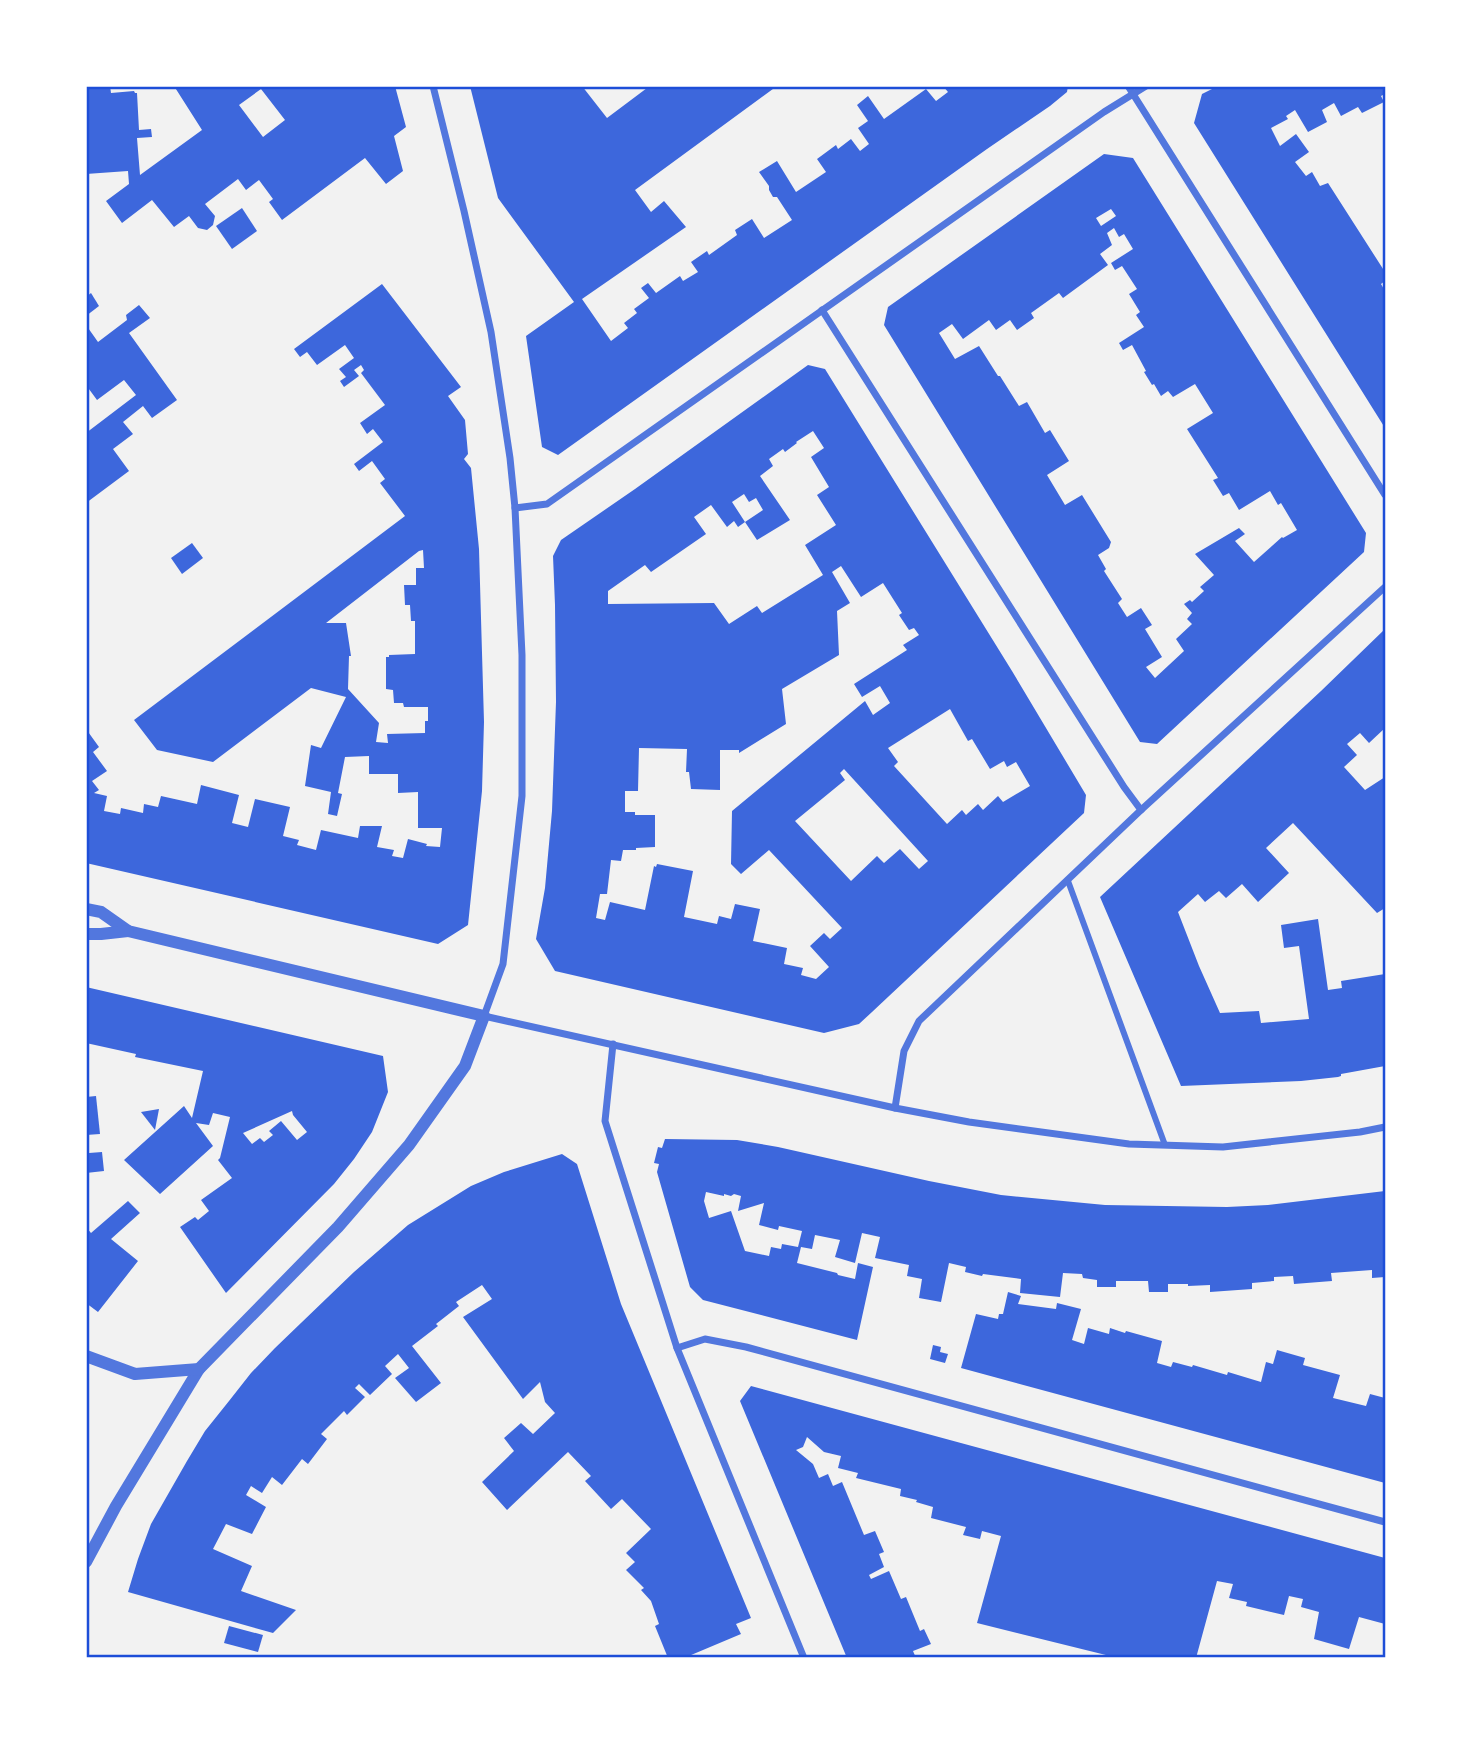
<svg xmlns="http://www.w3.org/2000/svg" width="1471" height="1744" viewBox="0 0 1471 1744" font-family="Merriweather,serif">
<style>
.building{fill:#3d67dc;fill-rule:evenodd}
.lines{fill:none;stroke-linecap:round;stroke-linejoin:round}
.pedestrian{stroke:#5277de;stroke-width:6}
.minor{stroke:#5277de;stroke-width:7}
.tertiary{stroke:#5277de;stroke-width:12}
.neatline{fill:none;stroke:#1d4ed8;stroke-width:2.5}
</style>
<rect width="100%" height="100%" fill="#f2f2f2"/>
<g class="building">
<path d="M86,86H110L111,93L134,91L135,93H137L139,130L151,129L152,137L137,138L140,175L202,130L174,86H395L406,127L394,136L403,171L386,184L365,158L282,220L269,202L273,199L259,180L246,190L238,179L205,204L215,216L213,225L207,230L198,228L189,216L174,227L152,200L122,223L106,201L129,184L128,171L86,174ZM261,89L285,120L263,137L239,105Z"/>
<polygon points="470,86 582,86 607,118 647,88 645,86 777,86 635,190 651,212 664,201 686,227 582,299 611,341 628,328 624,323 637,313 634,309 649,298 641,288 648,283 656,293 680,276 683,281 698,272 691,262 707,251 709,255 737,235 735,230 752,219 764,238 792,220 777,197 773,197 769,190 769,186 759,172 777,161 796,192 826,172 817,159 836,145 838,149 851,139 860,151 869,144 858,128 868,121 857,105 868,96 884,119 926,89 936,101 948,92 943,86 1068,86 1067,92 1050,106 987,149 558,455 542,447 526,336 574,302 498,198"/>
<polygon points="1218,86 1384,86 1385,88 1385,94 1381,96 1384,102 1362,113 1358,107 1341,116 1334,103 1322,110 1327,122 1308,132 1295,110 1286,116 1288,119 1271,128 1280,146 1296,134 1309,152 1295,162 1306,176 1312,172 1320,186 1328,183 1385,272 1385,281 1381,284 1385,291 1385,302 1383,304 1385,307 1385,322 1383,323 1385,327 1385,428 1194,123 1202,94"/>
<path d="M1104,154L1133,158L1366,533L1364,552L1157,744L1140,742L884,325L888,307ZM1111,209L1116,216L1101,226L1096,218ZM1114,228L1119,237L1124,234L1133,249L1111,263L1115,270L1122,266L1137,289L1129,294L1140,312L1136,315L1144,327L1119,343L1123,350L1132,345L1146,371L1144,372L1152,385L1154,384L1161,396L1168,391L1173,397L1195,384L1213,413L1187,429L1218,478L1213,480L1223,496L1229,493L1239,510L1270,491L1278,505L1281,503L1297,530L1283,538L1282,537L1254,562L1235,541L1245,534L1239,528L1195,554L1214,575L1200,587L1204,591L1192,602L1190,600L1184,604L1192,613L1187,619L1192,624L1176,639L1184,651L1155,678L1146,667L1162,657L1145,629L1152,625L1141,608L1127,617L1118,603L1122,599L1104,571L1106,569L1098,555L1109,548L1111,542L1082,495L1065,505L1047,475L1069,461L1050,430L1045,433L1027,402L1019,406L1000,376H998L979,346L955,359L939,333L952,324L963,339L989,320L996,330L1010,320L1017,330L1034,318L1031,313L1059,293L1063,298L1108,265L1100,254L1112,245L1107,233Z"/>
<polygon points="242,208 257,231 232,249 216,226"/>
<path d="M382,284L461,387L448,396L465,420L468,454L464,459L471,468L479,549L484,722L482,791L468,925L438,944L86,863V729L99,747L93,752L107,771L92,781L99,790L94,793L107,796L104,811L120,814L121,808L143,813L144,804L158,807L161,796L197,804L201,785L239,795L232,823L248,827L255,799L290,807L283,836L299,840L297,845L316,850L321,830L358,838L360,826H382L377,847L394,850L392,856L403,858L408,839L427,844L426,846L440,847L442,828H418V792L398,793V774H369V756L345,757L338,793L342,794L337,816L328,814L331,792L305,786L311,745L321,748L346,697L311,688L213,762L157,750L134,720L405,516L380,483L385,479L372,461L359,471L354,464L383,442L373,429L367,434L360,423L385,405L361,373L364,370L361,365L354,370L359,376L344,387L340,381L346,377L339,369L354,358L345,345L317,365L307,352L300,357L294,349ZM423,550L424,568H416V585H404L405,605H410L411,621H415V654L389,655V657H386V689L393,690L394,703H403L404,707H428V721H425V733L387,734L388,743L376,742L379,723L348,689L349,656H351L346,623H326L419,551Z"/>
<polygon points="91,293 99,306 86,316 86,297"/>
<polygon points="139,305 150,318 129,333 177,400 152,418 143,406 123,422 133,434 113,449 129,471 86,503 86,433 136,395 124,380 97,400 86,385 86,325 98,342 127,320 126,315"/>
<path d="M808,365L825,369L1012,671L1086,795L1084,813L872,1012L859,1024L824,1033L555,971L536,939L545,888L552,811L556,702L555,605L553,556L561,540L635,489ZM813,431L824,448L811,457L829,487L817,495L836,525L805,545L823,575L762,613L757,606L729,624L714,603L608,604V591L645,565L651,572L706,534L694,517L711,505L727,527L734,521L738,527L745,522L732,502L744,494L749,502L756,498L763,510L745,522L757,540L790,520L760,476L773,466L769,459L783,449L785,452L797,443L796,442ZM841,566L861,597L883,583L902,613L899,615L909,630L914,628L919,635L903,645L907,650L854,684L862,697L880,686L890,703L873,715L865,701L732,811L731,864L741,874L769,850L842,928L830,939L824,933L810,946L829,967L816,979L801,975L803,968L784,964L787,948L753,941L760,909L735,904L731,919L719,916L717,924L684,917L693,871L657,864L656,867L654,866L645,910L610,902L605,920L596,918L600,894H607L611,860L621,861L623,850H636V848L655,847V815H635V812H625V791H638L639,748L687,749L686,772H689L691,789L720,790V750H739V753L786,724L782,689L839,655L837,611L850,603L832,572ZM950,709L968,741L972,739L990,769L1004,761L1007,767L1016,762L1030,786L1003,802L998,796L983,810L978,804L966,815L962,810L947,824L894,766L898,762L888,748ZM844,769L928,861L919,869L900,849L884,863L877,856L851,881L795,821L845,780L840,773Z"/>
<polygon points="192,543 203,558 182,574 171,558"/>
<polygon points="1385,629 1385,728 1369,743 1360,733 1347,744 1357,755 1344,767 1365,790 1385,777 1385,908 1377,913 1293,823 1266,848 1289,873 1258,902 1242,884 1226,898 1219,891 1205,902 1198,894 1178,912 1199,966 1220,1013 1259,1011 1261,1023 1309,1019 1299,946 1284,948 1281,925 1318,919 1328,990 1342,988 1341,981 1385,974 1385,1066 1341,1074 1341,1076 1338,1077 1301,1081 1181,1086 1100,897 1321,691"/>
<path d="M86,987L383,1056L388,1092L372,1132L354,1159L334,1184L226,1293L180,1227L195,1217L198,1220L209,1211L201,1200L232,1178L218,1160L220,1158L230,1117L213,1113L209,1125L196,1123L213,1146L160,1194L124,1160L184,1106L192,1118L203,1071L135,1057L136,1054L86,1043ZM292,1111L293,1115L307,1132L297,1140L281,1121L269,1131L273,1135L264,1142L260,1138L252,1144L243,1133Z"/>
<polygon points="96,1096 100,1134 86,1135 86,1097"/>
<polygon points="159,1109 155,1130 141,1112"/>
<path d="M665,1139L737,1140L778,1147L929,1181L1001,1195L1105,1205L1227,1207L1268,1205L1385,1191V1277L1372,1278V1270L1331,1273L1332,1281L1294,1284L1293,1276L1274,1277V1281L1252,1283V1289L1210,1292V1285L1188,1286V1284H1168V1292H1149L1148,1281H1116V1287H1097V1280L1083,1278L1082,1274L1063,1273L1060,1297L1020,1293L1021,1279L983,1274L982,1276L965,1272L966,1267L949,1263L941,1302L919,1298L922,1279L907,1276L909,1265L875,1258L880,1237L862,1233L855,1263L835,1257L840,1240L815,1235L812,1249L801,1247L797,1263L837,1273L838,1275L855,1279L858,1263L873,1267L857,1340L703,1300L690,1287L657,1172L659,1164L654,1163L658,1147L662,1148ZM706,1192L724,1196V1194L731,1196L734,1194L741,1196L738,1211L764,1203L759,1225L778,1230L779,1226L802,1231L798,1247L782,1244L781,1249L771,1247L769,1256L745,1251L731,1211L709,1218L704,1201Z"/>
<polygon points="86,1142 88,1142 89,1153 102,1152 104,1171 86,1173"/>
<polygon points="562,1154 577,1164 621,1304 751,1618 736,1624 741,1634 684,1658 668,1658 655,1626 659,1624 651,1601 641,1590 644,1588 626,1570 635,1562 626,1553 651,1529 622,1499 611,1509 585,1481 591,1476 568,1452 507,1510 482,1482 514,1451 504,1438 521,1423 533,1434 555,1413 545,1402 540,1382 523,1399 463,1317 492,1299 482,1285 456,1302 459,1306 436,1324 438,1326 412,1346 441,1383 416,1402 395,1378 409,1368 398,1354 385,1366 392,1374 370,1395 359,1384 355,1388 365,1397 347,1415 344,1411 321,1434 327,1439 308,1464 302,1459 282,1485 272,1477 262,1493 251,1486 246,1495 266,1507 252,1534 226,1524 213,1549 252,1566 241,1591 296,1610 273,1633 128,1592 138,1559 151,1524 187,1461 205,1431 229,1401 251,1373 275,1348 354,1272 408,1225 471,1186 504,1172"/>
<polygon points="128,1201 140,1213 111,1239 138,1261 98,1312 86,1303 86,1227 91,1233"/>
<polygon points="1008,1292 1021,1296 1018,1304 1056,1309 1057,1303 1081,1309 1072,1340 1084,1344 1088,1328 1109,1334 1110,1328 1125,1333 1126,1331 1162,1341 1157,1363 1171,1367 1173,1362 1192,1367 1193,1365 1227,1375 1228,1372 1261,1382 1266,1362 1273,1364 1277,1350 1305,1358 1303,1365 1340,1375 1333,1398 1366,1406 1370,1394 1385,1398 1385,1483 961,1368 976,1314 998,1319 999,1314 1003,1314"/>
<polygon points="933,1345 941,1347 940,1352 948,1354 945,1363 930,1359"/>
<polygon points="751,1386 1385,1558 1385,1624 1359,1617 1349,1649 1314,1639 1319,1612 1301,1607 1303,1599 1289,1596 1284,1615 1246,1606 1247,1602 1229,1598 1233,1584 1217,1581 1196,1658 1118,1658 977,1623 1001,1536 982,1531 980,1539 963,1535 966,1527 931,1518 933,1507 916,1502 917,1500 900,1496 901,1489 856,1478 858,1473 838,1468 841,1456 824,1452 807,1437 803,1447 796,1450 813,1464 819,1478 828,1474 833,1486 842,1482 864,1535 875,1531 884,1552 879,1554 884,1567 869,1575 871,1579 889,1571 901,1599 906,1597 920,1631 924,1629 931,1644 913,1651 916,1658 847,1658 740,1401"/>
<polygon points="229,1626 263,1635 258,1652 224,1643"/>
</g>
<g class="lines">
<polyline class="pedestrian" points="1068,881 1165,1145"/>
<g class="minor">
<polyline points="433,86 464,211 491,332 510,458 515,508 522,655 522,796 503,964 484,1016 895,1108 969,1122 1129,1144 1223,1147 1360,1132 1385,1127"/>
<polyline points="1128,86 1385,495"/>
<polyline points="822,310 1124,787 1141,810"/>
<polyline points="515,508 547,504 1104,112 1146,86"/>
<polyline points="613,1044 605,1121 677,1348 804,1658"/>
<polyline points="895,1108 904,1051 919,1021 1141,810 1385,587"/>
<polyline points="677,1348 705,1339 746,1347 1385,1522"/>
</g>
<g class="tertiary">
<polyline points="86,909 101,912 128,931 484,1016 465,1066 409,1145 338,1227 199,1369 116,1506 86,1562"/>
<polyline points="86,934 101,934 128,931"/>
<polyline points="86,1356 135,1374 199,1369"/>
</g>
</g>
<rect width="1471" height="1744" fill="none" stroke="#ffffff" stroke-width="175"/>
<rect x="88" y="88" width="1296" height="1568" class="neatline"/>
</svg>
